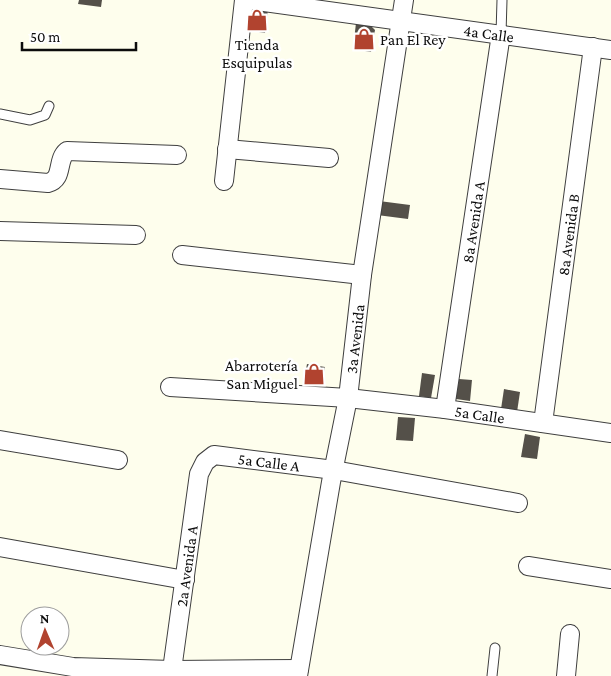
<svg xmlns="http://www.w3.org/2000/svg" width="611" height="676" viewBox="0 0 611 676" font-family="'Crimson Pro',serif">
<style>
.building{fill:#545049}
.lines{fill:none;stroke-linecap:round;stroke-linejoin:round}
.service-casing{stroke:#3f3f3f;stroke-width:11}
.minor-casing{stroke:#3f3f3f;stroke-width:20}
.service{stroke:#fff;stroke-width:9}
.minor{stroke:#fff;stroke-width:18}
.labels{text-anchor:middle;stroke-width:5;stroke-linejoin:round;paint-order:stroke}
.street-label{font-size:16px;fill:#0c0c0c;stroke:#fff}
.poi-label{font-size:16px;fill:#0c0c0c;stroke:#fff;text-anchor:start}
</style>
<rect width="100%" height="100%" fill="#fefeed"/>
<g class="building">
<polygon points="79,0 102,0 101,7 78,4"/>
<polygon points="249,6 268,9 265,33 245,30"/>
<polygon points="356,23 370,25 375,30 371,52 353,49"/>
<polygon points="379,201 410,205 408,219 377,215"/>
<polygon points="307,364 325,367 322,383 304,380"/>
<polygon points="422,373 435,375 431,398 419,396"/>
<polygon points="459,379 472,380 470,401 456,399"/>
<polygon points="504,389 520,392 517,412 501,409"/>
<polygon points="398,417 415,418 413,441 396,440"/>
<polygon points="525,434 540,437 537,459 521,457"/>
</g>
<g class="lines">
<g class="service-casing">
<g id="service">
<polyline points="501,34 502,0"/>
<polyline points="0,114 30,120 45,115 49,106"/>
<polyline points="492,676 495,648"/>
</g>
</g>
<g class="minor-casing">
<g id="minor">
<path id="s1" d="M249,0L611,50"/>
<polyline points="227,149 329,158"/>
<path d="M0,179L48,183C64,179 56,160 67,151L177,155"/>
<polyline points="224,181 244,0"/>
<polyline points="0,231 136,235"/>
<polyline points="182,255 362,275"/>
<path id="s2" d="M170,387L348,398L445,409L611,433"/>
<path id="s3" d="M445,409L501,34"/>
<path id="s4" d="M543,423L593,47"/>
<polyline points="0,440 118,460"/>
<polyline points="0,547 185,580"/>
<polyline points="528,566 611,579"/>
<polyline points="0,655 73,667 172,670 299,669"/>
<path id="s5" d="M172,670L199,474L205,462L214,455L334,470L518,503"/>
<path id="s6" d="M298,676L331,482L348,398L362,275L404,0"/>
<polyline points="566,676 570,634"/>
</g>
</g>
<use href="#service" class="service"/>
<use href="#minor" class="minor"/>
</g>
<defs>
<g id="shop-bare" transform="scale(1.725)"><path d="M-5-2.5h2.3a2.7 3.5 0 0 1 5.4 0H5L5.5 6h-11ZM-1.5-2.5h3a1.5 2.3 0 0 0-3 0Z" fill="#b1432f" stroke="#fff" stroke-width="2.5" paint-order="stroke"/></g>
</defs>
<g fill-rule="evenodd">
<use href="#shop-bare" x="257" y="20"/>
<use href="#shop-bare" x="364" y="39"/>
<use href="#shop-bare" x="314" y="374"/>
</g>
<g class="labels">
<g class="street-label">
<text dy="6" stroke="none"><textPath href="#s1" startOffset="242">4a Calle</textPath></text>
<text dy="6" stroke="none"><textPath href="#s3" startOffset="189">8a Avenida A</textPath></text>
<text dy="6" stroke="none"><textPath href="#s4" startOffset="190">8a Avenida B</textPath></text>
<text dy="6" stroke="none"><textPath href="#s6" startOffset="342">3a Avenida</textPath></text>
<text dy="6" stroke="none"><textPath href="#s2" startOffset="311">5a Calle</textPath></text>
<text dy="6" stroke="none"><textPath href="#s5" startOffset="278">5a Calle A</textPath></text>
<text dy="6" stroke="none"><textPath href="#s5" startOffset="105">2a Avenida A</textPath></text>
</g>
<g class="poi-label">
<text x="380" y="45">Pan El Rey</text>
<text x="257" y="50" text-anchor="middle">Tienda<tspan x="257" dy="18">Esquipulas</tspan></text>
<text x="298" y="371" text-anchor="end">Abarrotería<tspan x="298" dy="18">San Miguel</tspan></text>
</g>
</g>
<g transform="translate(45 631) rotate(358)"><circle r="24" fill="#ffffff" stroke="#9e9e9e"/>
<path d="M0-4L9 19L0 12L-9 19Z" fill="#b1432f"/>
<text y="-8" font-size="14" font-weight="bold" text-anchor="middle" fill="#0c0c0c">N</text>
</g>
<path d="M22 42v8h114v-8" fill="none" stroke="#0c0c0c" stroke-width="2.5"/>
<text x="30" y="42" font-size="15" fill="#0c0c0c" stroke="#ffffff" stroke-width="4" paint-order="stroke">50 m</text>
</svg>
